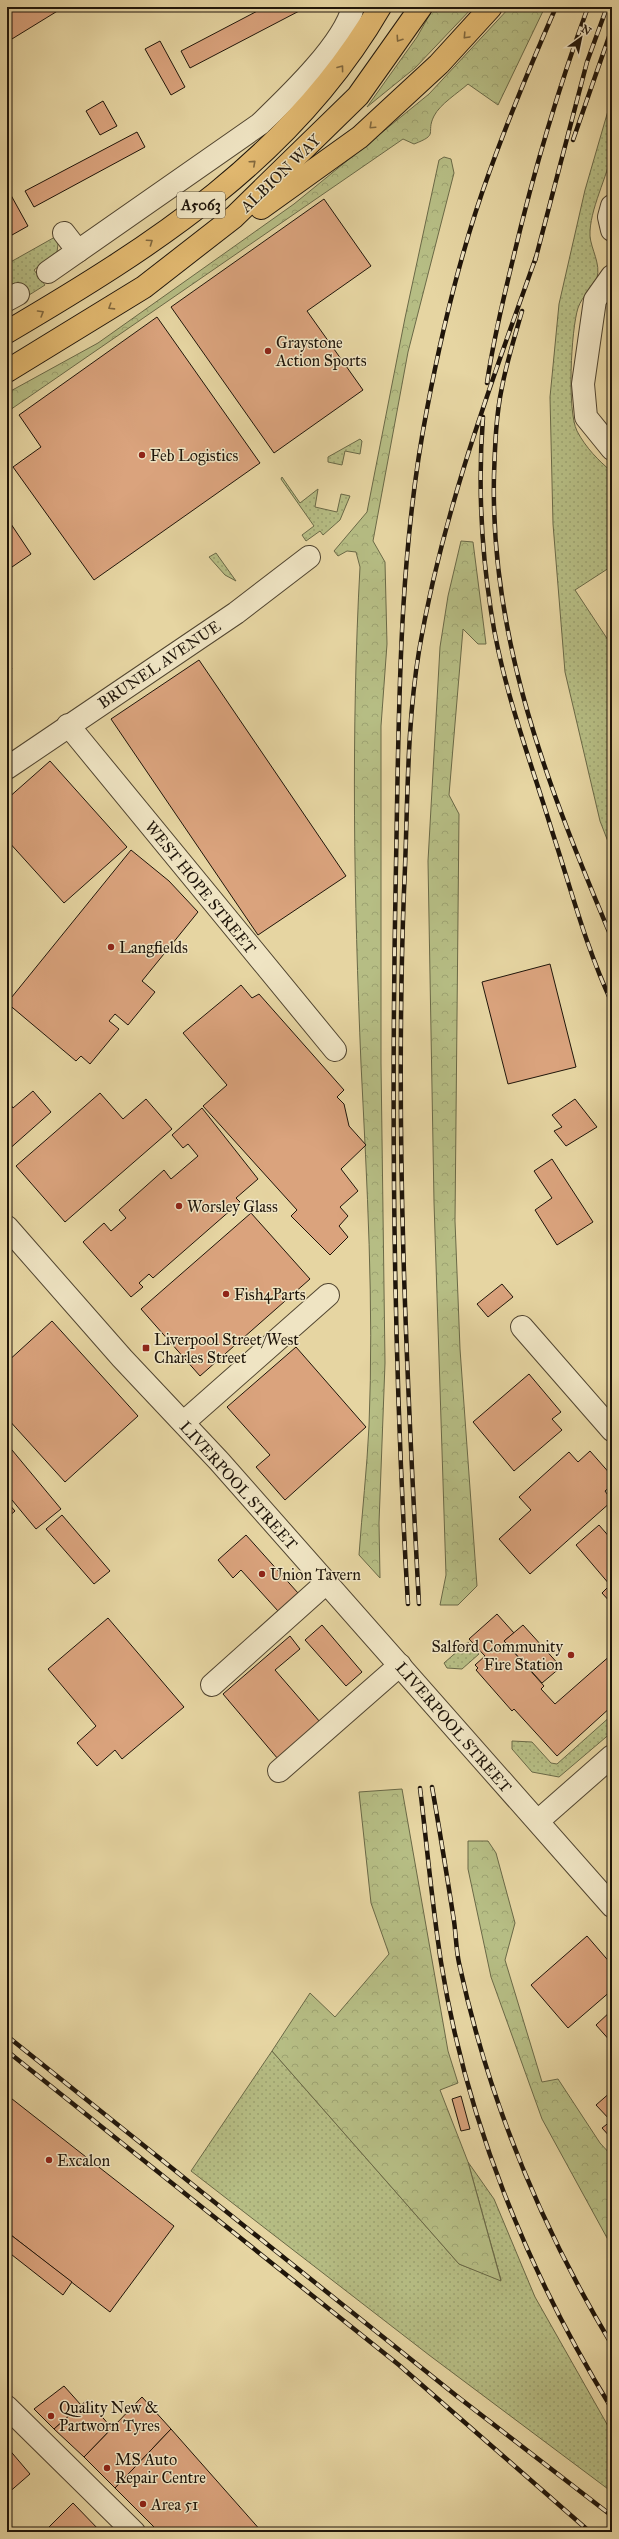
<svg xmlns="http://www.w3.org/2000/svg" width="619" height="2539" viewBox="0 0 619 2539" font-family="'IM FELL Great Primer',serif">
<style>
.grass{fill:url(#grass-dots);stroke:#6a6947}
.forest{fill:url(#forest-crowns);stroke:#6a6947}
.building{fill:#daa37d;stroke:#1f150a}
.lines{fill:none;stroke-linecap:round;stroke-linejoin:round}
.minor-casing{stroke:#514530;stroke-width:24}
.highway-casing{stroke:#1f150a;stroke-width:24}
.minor{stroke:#efe4c3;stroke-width:22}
.highway{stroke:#e3ba71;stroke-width:22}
.rail-casing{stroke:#1f150a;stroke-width:4.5}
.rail{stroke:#efe4c3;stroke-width:3;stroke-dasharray:9;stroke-linecap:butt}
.oneway{stroke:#81683e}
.poi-dot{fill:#8f2418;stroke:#efe4c3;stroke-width:1.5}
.labels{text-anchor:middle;stroke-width:3;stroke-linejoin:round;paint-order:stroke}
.shield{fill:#efe4c3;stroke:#5d5342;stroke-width:1}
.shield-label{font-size:15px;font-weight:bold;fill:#1f150a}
.street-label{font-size:16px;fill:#1f150a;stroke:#efe4c3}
.poi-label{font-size:16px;fill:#1f150a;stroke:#efe4c3;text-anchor:start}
</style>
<defs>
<pattern id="grass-dots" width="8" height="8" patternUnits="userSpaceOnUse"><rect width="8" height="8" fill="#b6bd84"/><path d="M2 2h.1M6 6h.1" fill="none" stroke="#9ca271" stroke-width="1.8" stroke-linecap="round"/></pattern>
<pattern id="forest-crowns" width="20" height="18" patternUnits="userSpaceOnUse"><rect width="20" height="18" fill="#b6bd84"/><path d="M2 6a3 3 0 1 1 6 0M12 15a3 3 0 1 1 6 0" fill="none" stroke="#9ca271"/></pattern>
</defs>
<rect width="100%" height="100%" fill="#e6d5a2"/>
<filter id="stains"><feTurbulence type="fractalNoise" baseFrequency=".005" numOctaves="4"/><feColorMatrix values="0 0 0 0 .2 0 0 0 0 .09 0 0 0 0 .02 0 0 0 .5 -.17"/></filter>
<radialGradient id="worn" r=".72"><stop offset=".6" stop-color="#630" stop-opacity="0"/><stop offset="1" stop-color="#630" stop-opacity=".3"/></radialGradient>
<g class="grass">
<path d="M612,97C612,114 615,134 612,151C608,176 589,210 590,236C591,249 601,264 597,278C594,286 582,296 578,308C571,330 567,411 577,431C586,448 598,460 612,472V566L575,590L612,646V852L600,821L565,672L553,524L550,397L559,304L585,190Z"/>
<polygon points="55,237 58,244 57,252 34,270 45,285 26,297 15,283 7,288 7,264"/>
<polygon points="360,439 362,441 360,454 345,451 342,465 328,462 328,457"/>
<polygon points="282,477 300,503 318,489 315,507 337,512 341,494 350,496 340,520 323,535 320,531 306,541 302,535 314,526 281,479"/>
<polygon points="216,553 236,581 225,575 209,557"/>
<polygon points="468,1642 479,1654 462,1669 447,1668 444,1663"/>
<polygon points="612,1715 612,1732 559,1777 532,1772 512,1749 512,1741 532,1742 551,1763 557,1764"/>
<polygon points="272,2051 459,2264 501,2280 468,2162 494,2199 535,2297 612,2433 612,2492 429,2355 191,2171"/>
</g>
<g class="forest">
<polygon points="434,7 473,7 415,68 367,107 417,37"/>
<path d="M510,7H545L498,105L468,84C458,93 440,104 434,116C425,134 440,134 414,144L403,139L7,412V393L98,343L294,204L429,94Z"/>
<path d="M444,157L451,159L454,173L408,352L373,541L385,562L387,644L381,726V1063L385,1363L379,1523L380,1578L359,1555C362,1512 367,1469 369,1426C374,1305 367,1184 361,1064C354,898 351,732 360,567L356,552L347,551L338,556L334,551L367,512L405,318L439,160Z"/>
<polygon points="461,541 473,542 486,644 478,644 463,629 449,795 459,814 455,1221 460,1349 477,1586 458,1605 440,1605 446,1575 434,1202 428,861 440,647 448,596"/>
<polygon points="402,1789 448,2051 458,2083 440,2090 468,2162 501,2281 459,2264 272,2051 310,1993 335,2017 389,1954 371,1903 359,1792"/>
<polygon points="468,1841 488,1841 496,1853 515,1923 505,1960 542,2082 558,2079 600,2143 612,2156 612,2247 542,2119 491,1977 468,1869"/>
</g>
<g class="building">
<polygon points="7,7 64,7 7,42"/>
<polygon points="265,7 301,7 303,9 190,68 181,51"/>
<polygon points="160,41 185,87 171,95 145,49"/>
<polygon points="103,101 117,126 100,135 86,111"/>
<polygon points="137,132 145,147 34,207 25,191"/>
<polygon points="7,188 28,226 12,235 7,226"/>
<polygon points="324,199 371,266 307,311 363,390 274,453 171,307"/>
<polygon points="157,317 260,463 94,580 13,467 41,447 19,415"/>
<polygon points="7,518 31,554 12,567 7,558"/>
<polygon points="199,660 346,876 258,935 111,719"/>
<polygon points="7,662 12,669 7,672"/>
<polygon points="50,761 127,847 64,903 7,840 7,799"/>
<polygon points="131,850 169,881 198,912 142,981 155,992 128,1025 115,1014 109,1021 119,1029 90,1064 81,1056 76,1061 7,1003"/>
<polygon points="550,964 576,1067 508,1084 482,982"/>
<polygon points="241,985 252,998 259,994 344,1090 337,1097 344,1104 349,1126 366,1145 341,1169 358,1191 340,1207 348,1216 339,1226 348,1237 330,1255 291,1216 297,1210 203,1106 227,1085 183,1033"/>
<polygon points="33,1091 51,1112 7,1151 7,1109 11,1105 13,1108"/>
<polygon points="100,1093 123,1119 146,1099 172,1129 65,1222 16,1166"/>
<polygon points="575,1099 597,1127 566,1146 554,1131 562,1127 552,1115"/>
<polygon points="202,1108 258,1179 236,1198 240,1202 153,1278 149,1274 139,1283 143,1287 131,1297 83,1242 104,1223 111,1231 126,1218 119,1210 164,1170 171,1179 198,1156 188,1144 183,1148 172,1135"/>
<polygon points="552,1159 593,1222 557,1245 535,1210 552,1198 534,1171"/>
<polygon points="251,1213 310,1279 200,1376 141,1309"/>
<polygon points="502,1284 513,1297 488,1317 477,1304"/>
<polygon points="52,1321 138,1416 65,1482 7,1418 7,1362"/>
<polygon points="296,1347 366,1427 285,1500 256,1467 270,1455 227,1407"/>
<polygon points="529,1374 561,1412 552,1419 562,1430 514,1471 473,1422"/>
<polygon points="7,1444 61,1509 36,1529 7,1494"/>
<polygon points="590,1451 612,1476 612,1485 605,1491 612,1501 530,1574 499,1539 531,1510 519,1497 569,1452 578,1462"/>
<polygon points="7,1502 15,1511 7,1518"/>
<polygon points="62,1515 110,1571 94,1584 46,1529"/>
<polygon points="599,1525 612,1540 612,1604 602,1593 610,1585 576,1545"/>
<polygon points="246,1535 298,1593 278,1611 241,1570 233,1578 218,1560"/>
<polygon points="497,1614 514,1633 504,1641 544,1686 541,1689 555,1704 612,1654 612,1706 557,1756 514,1709 512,1711 476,1670 478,1668 475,1665 485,1656 469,1639"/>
<polygon points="108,1618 184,1707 122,1759 115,1750 97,1766 77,1743 96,1726 48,1669"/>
<polygon points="322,1625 362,1672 346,1686 305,1640"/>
<polygon points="523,1625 561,1667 542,1683 504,1641"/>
<polygon points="290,1636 300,1649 275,1670 320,1722 278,1759 223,1694"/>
<polygon points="587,1936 612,1965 612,1990 568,2028 531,1985"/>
<polygon points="612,2010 612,2043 596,2025"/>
<polygon points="612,2091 612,2139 602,2128 611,2121 596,2105"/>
<polygon points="7,2095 174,2226 110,2312 7,2232"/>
<polygon points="461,2096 470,2129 461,2131 452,2099"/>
<polygon points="7,2232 72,2282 63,2295 7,2251"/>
<polygon points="64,2386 81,2405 54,2429 34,2409"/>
<polygon points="142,2397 171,2429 115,2488 84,2457"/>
<polygon points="87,2400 112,2428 84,2457 54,2429"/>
<polygon points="171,2429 262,2532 159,2532 115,2488"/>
<polygon points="7,2447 30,2474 7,2494"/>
<polygon points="73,2503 101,2532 44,2532"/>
</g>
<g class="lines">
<g class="minor-casing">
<g id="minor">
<polyline points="612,206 609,217 612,230"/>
<polyline points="64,233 78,251"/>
<path d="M48,272L260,124C288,97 344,44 353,7"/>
<polyline points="612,276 595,300 583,384 586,417 612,449"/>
<polyline points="7,300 18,294"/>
<polyline points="68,725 335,1050"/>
<polyline points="7,768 236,613 309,557"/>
<polyline points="7,1227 122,1358 219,1461 612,1906"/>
<polyline points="522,1327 612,1430"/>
<polyline points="184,1422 328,1295"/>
<polyline points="212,1685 326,1583"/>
<polyline points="279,1771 400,1665"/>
<polyline points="538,1821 612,1756"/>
<polyline points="7,2407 134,2532"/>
</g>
</g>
<g class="highway-casing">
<g id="highway">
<polyline points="261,208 360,137 439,64 491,7"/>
<path d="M7,332C153,246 293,157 380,7"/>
<polyline points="7,371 144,287 234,217 358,96 421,7"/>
</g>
</g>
<use href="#minor" class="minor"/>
<use href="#highway" class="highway"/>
<g class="rail-casing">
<g id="rail">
<polyline points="573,140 612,28"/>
<polyline points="535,261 587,62 607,7"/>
<path d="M522,311C515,336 507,361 502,387C496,415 495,446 494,475C490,641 549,789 612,939"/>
<path d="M487,383C493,341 503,300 513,259C533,174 558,89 588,7"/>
<path d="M483,417C478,482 481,547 491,611C502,686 530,759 552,831C571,889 586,948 612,1003"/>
<path d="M408,1604C393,1358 391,1111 396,864C399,713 398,558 427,409C442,330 461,250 489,173C509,117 532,62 556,7"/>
<path d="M419,1604C406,1367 395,1128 404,891C408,811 406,730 419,651C442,515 490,386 536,257"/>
<path d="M432,1787C440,1832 447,1876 454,1921C456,1935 456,1949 459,1963C488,2098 541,2227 612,2345"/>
<path d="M420,1788C427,1846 432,1904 441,1962C466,2120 528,2273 612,2409"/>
<polyline points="7,2036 458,2397 612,2516"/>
<polyline points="7,2051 399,2365 590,2532"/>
</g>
</g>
<use href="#rail" class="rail"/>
</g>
<defs><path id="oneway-chevron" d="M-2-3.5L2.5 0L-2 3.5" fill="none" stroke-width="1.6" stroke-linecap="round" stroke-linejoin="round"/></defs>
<g class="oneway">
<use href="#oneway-chevron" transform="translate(466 36) rotate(133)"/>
<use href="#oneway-chevron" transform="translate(399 39) rotate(124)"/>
<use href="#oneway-chevron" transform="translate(341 68) rotate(-53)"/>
<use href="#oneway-chevron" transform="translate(372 126) rotate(137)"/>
<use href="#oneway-chevron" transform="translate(253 163) rotate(-42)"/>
<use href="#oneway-chevron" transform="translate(150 242) rotate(-35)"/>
<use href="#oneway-chevron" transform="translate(111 307) rotate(148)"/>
<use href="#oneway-chevron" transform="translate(41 313) rotate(-31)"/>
</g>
<g class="poi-dot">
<circle cx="268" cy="351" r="4"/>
<circle cx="142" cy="455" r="4"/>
<circle cx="111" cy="947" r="4"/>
<circle cx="179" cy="1206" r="4"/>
<circle cx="226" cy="1294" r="4"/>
<rect x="142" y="1344" width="8" height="8" rx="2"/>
<circle cx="262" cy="1574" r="4"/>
<circle cx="571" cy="1655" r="4"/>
<circle cx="49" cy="2160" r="4"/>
<circle cx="51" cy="2416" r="4"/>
<circle cx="107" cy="2468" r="4"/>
<circle cx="143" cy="2504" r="4"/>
</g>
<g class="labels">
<rect class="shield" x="177" y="192" width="48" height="26" rx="3"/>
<g class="shield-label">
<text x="201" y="210">A5063</text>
</g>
<g class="street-label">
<text transform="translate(280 173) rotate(-44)" y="6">ALBION WAY</text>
<text transform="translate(159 664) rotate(-34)" y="6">BRUNEL AVENUE</text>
<text transform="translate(201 887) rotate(51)" y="6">WEST HOPE STREET</text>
<text transform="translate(239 1485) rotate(48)" y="6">LIVERPOOL STREET</text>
<text transform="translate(454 1727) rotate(49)" y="6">LIVERPOOL STREET</text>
</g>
<g class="poi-label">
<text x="276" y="348">Graystone<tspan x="276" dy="18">Action Sports</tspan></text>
<text x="150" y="461">Feb Logistics</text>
<text x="119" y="953">Langfields</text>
<text x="187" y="1212">Worsley Glass</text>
<text x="234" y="1300">Fish4Parts</text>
<text x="154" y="1345">Liverpool Street/West<tspan x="154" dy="18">Charles Street</tspan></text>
<text x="270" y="1580">Union Tavern</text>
<text x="563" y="1652" text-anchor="end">Salford Community<tspan x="563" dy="18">Fire Station</tspan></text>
<text x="57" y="2166">Excalon</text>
<text x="59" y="2413">Quality New &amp;<tspan x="59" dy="18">Partworn Tyres</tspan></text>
<text x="115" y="2465">MS Auto<tspan x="115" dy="18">Repair Centre</tspan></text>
<text x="151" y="2510">Area 51</text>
</g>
</g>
<rect width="619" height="2539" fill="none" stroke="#e6d5a2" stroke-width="24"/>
<rect x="8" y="8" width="603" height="2523" fill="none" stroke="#1f150a" stroke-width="2"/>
<rect x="12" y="12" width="595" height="2515" fill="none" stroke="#1f150a"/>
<g transform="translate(581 38) rotate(33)" stroke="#efe4c3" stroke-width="3" paint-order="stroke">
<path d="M0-3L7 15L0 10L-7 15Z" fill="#1f150a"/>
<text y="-6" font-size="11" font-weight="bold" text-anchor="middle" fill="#1f150a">N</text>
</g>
<rect width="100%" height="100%" filter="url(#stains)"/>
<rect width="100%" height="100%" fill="url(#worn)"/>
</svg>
